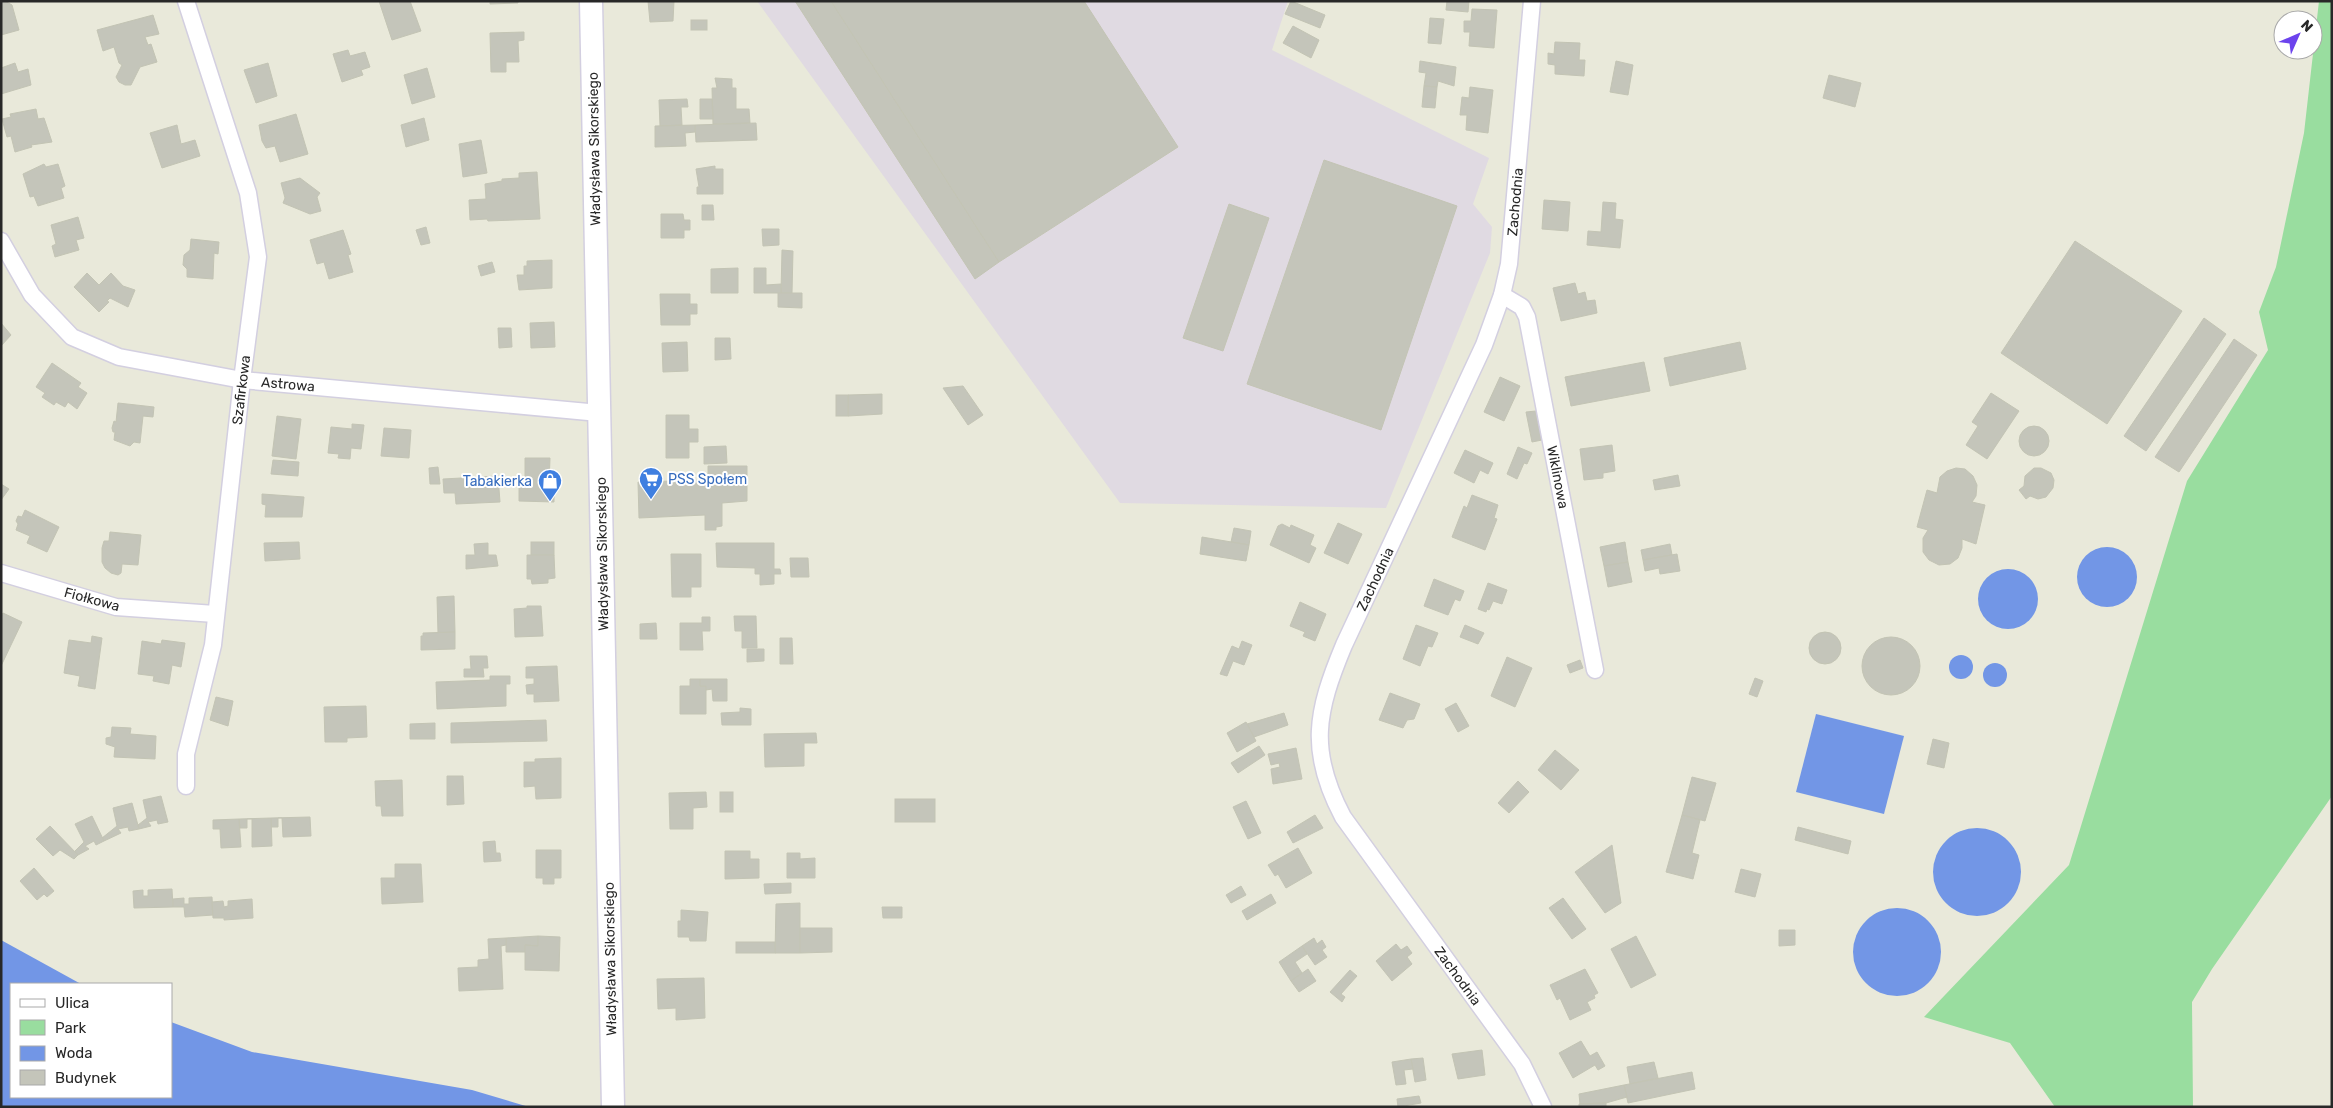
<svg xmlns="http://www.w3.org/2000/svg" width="2333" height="1108" viewBox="0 0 2333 1108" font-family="Rubik,sans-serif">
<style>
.industrial{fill:#e0dae2}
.green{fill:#99dd9f}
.water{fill:#7296e6}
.building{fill:#c4c5ba;stroke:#c3c4b4}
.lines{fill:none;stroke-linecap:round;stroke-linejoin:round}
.street-casing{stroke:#d3cfe0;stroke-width:19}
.secondary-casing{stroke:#d3cfe0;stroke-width:25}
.street{stroke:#fff;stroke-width:16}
.secondary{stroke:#fff;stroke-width:22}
.labels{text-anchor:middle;stroke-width:4;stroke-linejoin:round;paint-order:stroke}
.street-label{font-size:14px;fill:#282828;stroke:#fff}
.shop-label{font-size:14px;fill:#366cbe;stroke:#fff;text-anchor:start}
</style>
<rect width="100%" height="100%" fill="#e9e9da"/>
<polygon class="industrial" points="757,1 1288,1 1272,50 1489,158 1473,204 1492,227 1490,253 1386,508 1120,503"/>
<polygon class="green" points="2319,1 2332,1 2332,796 2212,969 2192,1002 2193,1107 2055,1107 2010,1043 1924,1017 2069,865 2187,481 2268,350 2259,312 2276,267 2304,133"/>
<g class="water">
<circle cx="2107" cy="577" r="30"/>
<circle cx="2008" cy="599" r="30"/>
<circle cx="1961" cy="667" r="12"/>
<circle cx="1995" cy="675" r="12"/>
<polygon points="1816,714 1904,736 1884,814 1796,792"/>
<circle cx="1977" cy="872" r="44"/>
<circle cx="1897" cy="952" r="44"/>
<polygon points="1,940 81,984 11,984 11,1097 171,1097 171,1022 252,1052 472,1090 529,1107 1,1107"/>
</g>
<g class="building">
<polygon points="5,1 12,5 19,30 1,35 1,2"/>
<polygon points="379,1 410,1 421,31 392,40"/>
<polygon points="490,1 518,1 518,3 490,4"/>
<polygon points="648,1 674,1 673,21 650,22"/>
<polygon points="795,1 831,1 999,262 975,279"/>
<polygon points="831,1 1084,1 1178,147 999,262"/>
<polygon points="1291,1 1325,15 1320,28 1285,14"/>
<polygon points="1447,1 1469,1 1468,12 1446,10"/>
<polygon points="1472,9 1497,10 1494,48 1469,46 1470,32 1464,32 1464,21 1471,21"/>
<polygon points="153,15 159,34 145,37 148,45 151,44 157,62 140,67 131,85 125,85 119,82 116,77 122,65 119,63 114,47 103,51 97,30"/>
<polygon points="1430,18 1444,19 1441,44 1428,43"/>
<rect x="691" y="20" width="16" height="10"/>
<polygon points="1293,26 1319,40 1311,58 1283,43"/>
<polygon points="524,32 524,40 518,41 519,62 506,62 506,72 491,72 490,33"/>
<polygon points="1555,42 1580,43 1579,60 1585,60 1584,76 1555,74 1555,65 1548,64 1548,53 1554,54"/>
<polygon points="348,50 350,56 365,52 370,67 361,70 363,75 342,82 333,54"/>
<polygon points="1420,61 1456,67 1454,86 1438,81 1437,87 1424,86 1426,73 1419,72"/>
<polygon points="1616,61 1633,65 1628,95 1610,92"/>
<polygon points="15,63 18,72 28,69 31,85 1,94 1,68"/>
<polygon points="268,63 277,96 256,103 244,70"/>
<polygon points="427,68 435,97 412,104 404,75"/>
<polygon points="1829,75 1861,83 1855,107 1823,98"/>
<polygon points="715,78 732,79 732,88 736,88 736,109 749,109 750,123 713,124 712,88 717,88"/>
<polygon points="1424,86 1437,87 1435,108 1422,107"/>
<polygon points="1470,87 1493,90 1488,133 1466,130 1467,115 1460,115 1462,97 1469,98"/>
<polygon points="687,99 688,107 681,107 682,125 660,126 659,100"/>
<polygon points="700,99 712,99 713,119 700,119"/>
<polygon points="36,109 38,119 44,118 52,142 31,145 32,147 15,152 11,136 7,137 2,119 11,117 10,114"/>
<polygon points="296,114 308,154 280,162 275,146 266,148 262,141 259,125"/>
<polygon points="424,118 429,140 406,147 401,125"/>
<polygon points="756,123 757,140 696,142 695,125"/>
<polygon points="177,125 181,144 195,140 200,156 162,168 150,133"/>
<polygon points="695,125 695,132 685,133 686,146 655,147 655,126"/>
<polygon points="481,140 487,173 463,177 459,144"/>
<polygon points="1324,160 1457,206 1381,430 1247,384"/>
<polygon points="44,164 46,167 58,164 65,186 61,188 64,198 38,206 34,196 30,197 23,174"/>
<polygon points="715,166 715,169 723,169 723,194 697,194 697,187 699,187 696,169"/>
<polygon points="537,172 540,219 488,221 487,219 470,220 469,200 486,199 485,184 502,181 502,179 519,178 519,173"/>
<polygon points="300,178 320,193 317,197 321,211 310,214 283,203 285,198 281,183"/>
<polygon points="1544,200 1570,202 1568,231 1542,229"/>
<polygon points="1603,202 1616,203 1615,219 1623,220 1620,248 1587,245 1588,231 1601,232"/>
<polygon points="1229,204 1269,218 1223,351 1183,338"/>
<polygon points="702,205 713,205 714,220 702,220"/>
<polygon points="661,214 683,214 684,220 690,220 690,230 684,230 684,238 661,238"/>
<polygon points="78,217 84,238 76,240 79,250 55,257 52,246 56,244 51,225"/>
<polygon points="426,227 430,243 421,245 416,230"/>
<polygon points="762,229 779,229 779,245 763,246"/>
<polygon points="343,230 351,254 348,255 353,272 329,279 324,262 317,264 310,240"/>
<polygon points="191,239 219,242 218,254 214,253 213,279 187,277 187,269 183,265 184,255 190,250"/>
<polygon points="2075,241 2182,311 2107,424 2001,353"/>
<polygon points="782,250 793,251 792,293 781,293"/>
<polygon points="552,260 552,288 519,290 517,275 524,275 524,266 527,266 527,261"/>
<polygon points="492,262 495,272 481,276 478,266"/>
<polygon points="738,268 738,293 711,293 711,269"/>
<polygon points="754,268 766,268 766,285 781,284 781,293 754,293"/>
<polygon points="87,273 99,285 111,273 123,286 135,290 128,307 110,298 107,301 109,302 99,312 74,287"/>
<polygon points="1575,283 1578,294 1585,292 1587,301 1595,300 1597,313 1561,321 1553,288"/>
<polygon points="778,293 802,293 802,308 778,307"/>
<polygon points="660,294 690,294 690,304 697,304 697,314 690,314 690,325 661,325"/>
<polygon points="2204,318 2226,334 2146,451 2124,436"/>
<polygon points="554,322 555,347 531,348 530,323"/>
<polygon points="1,323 11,335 1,346"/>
<polygon points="498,328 511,328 512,347 499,348"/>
<polygon points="715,338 730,338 731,359 715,360"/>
<polygon points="2234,339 2257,355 2179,472 2155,457"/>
<polygon points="687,342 688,371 663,372 662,343"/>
<polygon points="1740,342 1746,369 1670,386 1664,358"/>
<polygon points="1644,362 1650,391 1571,406 1565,377"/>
<polygon points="52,363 81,383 78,387 87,393 77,409 68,402 65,407 56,402 54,405 42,397 45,393 36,387"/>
<polygon points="1500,377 1520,386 1504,421 1484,412"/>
<polygon points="963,386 983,415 968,425 943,388"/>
<polygon points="1991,393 2019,411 1987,459 1966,445 1978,426 1972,422"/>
<polygon points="882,394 882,414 848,416 848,395"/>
<rect x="836" y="395" width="12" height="21"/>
<polygon points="118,403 154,407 153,417 143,416 140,443 134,442 130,446 114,440 115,432 113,432 112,428 114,421 116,422"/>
<polygon points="1536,411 1542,440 1532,442 1526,412"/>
<polygon points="666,415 689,415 689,429 698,429 698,442 689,442 689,458 666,458"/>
<polygon points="277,416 301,419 296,459 272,456"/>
<polygon points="352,424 364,425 361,449 351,448 350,459 338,458 339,454 328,453 331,427 352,429"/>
<circle cx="2034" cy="441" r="15"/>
<polygon points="384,428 411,430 409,458 381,456"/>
<polygon points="1612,445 1615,471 1603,473 1603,478 1584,480 1580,449"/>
<polygon points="726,446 727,463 704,464 704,447"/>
<polygon points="1518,447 1532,453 1527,464 1524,463 1517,479 1507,474"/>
<polygon points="1465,450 1493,463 1488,474 1480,470 1474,483 1454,473"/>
<polygon points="525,458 550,458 549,485 554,485 554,502 519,501 519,479 525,479"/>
<polygon points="273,460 299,462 298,476 271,474"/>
<polygon points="708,466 747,466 747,501 722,503 722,526 716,527 716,530 705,530 705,515 639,518 638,482 708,480"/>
<polygon points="438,467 440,484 430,484 429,468"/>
<polygon points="1956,468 1965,469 1973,476 1977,485 1976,496 1972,502 1985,505 1976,544 1962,539 1962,548 1958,558 1950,564 1939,565 1929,560 1923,552 1923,538 1928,530 1917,527 1927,490 1937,493 1940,477 1947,471"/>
<polygon points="2034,468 2041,468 2051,473 2054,480 2053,488 2046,497 2038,499 2030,496 2026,499 2019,490 2024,486 2025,476"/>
<polygon points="1678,475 1680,486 1655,490 1653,480"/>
<polygon points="498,476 500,502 456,504 455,493 444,493 443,479"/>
<polygon points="1,484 9,489 1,500"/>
<polygon points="262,494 304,497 302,517 265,517 266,505 262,504"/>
<polygon points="1472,495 1498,505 1494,518 1497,519 1485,550 1452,537 1464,506 1467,508"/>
<polygon points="25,510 59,527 47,552 27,543 30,536 16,530 18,524 16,521 18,516 22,517"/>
<polygon points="1338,523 1362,534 1348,564 1324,553"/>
<polygon points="1282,524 1290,528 1291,525 1314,535 1310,545 1316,548 1309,563 1270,545 1278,526"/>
<polygon points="1234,528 1251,531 1249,545 1231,542"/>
<polygon points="110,532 141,535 138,565 122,564 121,573 118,575 111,573 105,568 102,562 102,548 104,541 109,541"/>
<polygon points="1202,537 1249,545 1246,561 1200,554"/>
<polygon points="299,542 300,559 265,561 264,543"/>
<rect x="531" y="542" width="23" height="13"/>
<polygon points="1625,542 1628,562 1604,566 1600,547"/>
<polygon points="488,543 488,555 496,555 498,566 466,569 466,555 475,555 474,544"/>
<polygon points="716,543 774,543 774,569 780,569 781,574 774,574 774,584 760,585 760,574 755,574 755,568 717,567"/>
<polygon points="1670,544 1672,555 1643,560 1641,550"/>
<polygon points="671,554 701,554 701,587 691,587 691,597 672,597"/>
<polygon points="1677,554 1680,571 1660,574 1659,568 1645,571 1643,560"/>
<polygon points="527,555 554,555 555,578 548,579 548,583 532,584 531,579 527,579"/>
<polygon points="790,558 808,558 809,577 791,577"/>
<polygon points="1628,562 1632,582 1608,587 1604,566"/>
<polygon points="1434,579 1464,591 1460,601 1455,599 1448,615 1424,606"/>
<polygon points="1488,583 1507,590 1502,604 1493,601 1489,610 1487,609 1486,612 1478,609"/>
<polygon points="454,596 455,632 438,633 437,597"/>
<polygon points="1300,602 1326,614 1315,641 1303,636 1305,632 1290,626"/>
<polygon points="527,606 541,606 543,636 515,637 514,609 527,608"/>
<polygon points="3,613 22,622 1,666 1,617"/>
<polygon points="734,616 756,616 757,648 742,648 742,631 735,631"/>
<polygon points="702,617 710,617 710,631 702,631 703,650 680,650 680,623 702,623"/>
<polygon points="656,623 657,639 640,639 640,624"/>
<polygon points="1416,625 1438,633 1432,647 1428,646 1420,666 1403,659"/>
<polygon points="1465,625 1484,633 1478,644 1460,637"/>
<polygon points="455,632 455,649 421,650 421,636 423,636 423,633"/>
<circle cx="1825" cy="648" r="16"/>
<polygon points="92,636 102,638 95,689 78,686 80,676 64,673 69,640 91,643"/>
<circle cx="1891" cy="666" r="29"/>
<polygon points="780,638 792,638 793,664 780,664"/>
<polygon points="162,640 185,643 181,667 172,665 169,684 153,681 154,676 138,674 142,641 161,644"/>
<polygon points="1242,641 1252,645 1244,665 1233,661 1227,676 1220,674 1232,646 1239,649"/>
<polygon points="747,649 764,649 764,661 747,662"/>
<polygon points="470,656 487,656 488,668 483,668 484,677 464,677 464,669 471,669"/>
<polygon points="1507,657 1532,668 1515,707 1491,696"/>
<polygon points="1580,660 1583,668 1570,673 1567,665"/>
<polygon points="557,666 559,701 534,702 534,694 527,694 526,685 534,684 534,678 526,678 526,667"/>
<polygon points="490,676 510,676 510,684 506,684 506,706 437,709 436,682 490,680"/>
<polygon points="1755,678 1763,681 1757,697 1749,694"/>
<polygon points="690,679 700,679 700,686 706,686 706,714 680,714 680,686 690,686"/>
<polygon points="700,679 727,679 727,701 713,701 712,689 706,690 706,686 700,686"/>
<polygon points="1390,693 1420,704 1414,719 1407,720 1403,728 1379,720"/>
<polygon points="216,697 233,701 228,726 210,720"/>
<polygon points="1456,703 1469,726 1458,732 1445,709"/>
<polygon points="366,706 367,737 347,738 347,742 325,742 324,707"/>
<polygon points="740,708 751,709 751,725 722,725 721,713 740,712"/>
<polygon points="1284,713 1288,725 1254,737 1247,724"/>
<polygon points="546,720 547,741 451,743 451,723"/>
<polygon points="1246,722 1256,741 1237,752 1227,733"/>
<polygon points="435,723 435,739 410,739 410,724"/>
<polygon points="112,727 131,728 130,734 156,736 155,759 114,757 115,747 106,744 106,738 111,737"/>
<polygon points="816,733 817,743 804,743 804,766 765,767 764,734"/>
<polygon points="1933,739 1949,743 1944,768 1927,764"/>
<polygon points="1259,746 1265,755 1238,773 1231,763"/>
<polygon points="1296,748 1302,779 1273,784 1271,769 1280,767 1279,763 1271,765 1268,754"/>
<polygon points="1555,750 1579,770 1561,790 1538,770"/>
<polygon points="561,758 561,798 536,799 535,786 524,787 524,762 535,762 535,759"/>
<polygon points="447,776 463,776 464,804 447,805"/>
<polygon points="1692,777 1716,783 1705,821 1682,815"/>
<polygon points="402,780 403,816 382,816 381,806 376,806 375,781"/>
<polygon points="1518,781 1529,792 1509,813 1498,803"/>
<polygon points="706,792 707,807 693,808 693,829 670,829 669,793"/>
<rect x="720" y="792" width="13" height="20"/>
<polygon points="161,796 168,822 158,824 157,820 148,822 151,826 139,829 138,825 147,818 143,800"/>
<rect x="895" y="799" width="40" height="23"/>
<polygon points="1246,801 1261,833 1248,839 1233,807"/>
<polygon points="132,803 139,829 129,831 128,827 118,829 121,833 104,841 102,838 117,826 113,808"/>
<polygon points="1315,815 1323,828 1293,843 1287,832"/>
<polygon points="1682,815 1700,820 1692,853 1699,855 1693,879 1666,872"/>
<polygon points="92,816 104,841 96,845 94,841 85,846 89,849 78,855 74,852 84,842 75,824"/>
<polygon points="310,817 311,836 283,837 282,818 278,818 278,827 271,827 271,818"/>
<polygon points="271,818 272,846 252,847 252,819 247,819 247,828 240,828 239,819"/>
<polygon points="239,819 241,847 221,848 220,829 213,829 213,820"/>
<polygon points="50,826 78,855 74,859 60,850 53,856 36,839"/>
<polygon points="1798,827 1851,841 1848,854 1795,840"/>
<polygon points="495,841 496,853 500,853 501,861 484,862 483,842"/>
<polygon points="1612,845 1621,903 1605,913 1575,872"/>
<polygon points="1298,848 1312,873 1286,888 1278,874 1275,876 1268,865"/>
<polygon points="536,850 561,850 561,878 554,878 554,884 543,884 543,878 536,878"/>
<polygon points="725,851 750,851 750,859 759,859 759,878 725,879"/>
<polygon points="787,853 800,853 800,859 815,858 815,878 787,878"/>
<polygon points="395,864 421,864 423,902 382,904 381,878 395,878"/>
<polygon points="34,868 54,891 47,897 44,894 37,900 20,881"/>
<polygon points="1741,869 1761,874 1755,897 1735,892"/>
<polygon points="791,883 791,893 765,894 764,884"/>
<polygon points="1241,886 1246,895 1231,903 1226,895"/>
<polygon points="172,889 173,907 134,908 133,891 143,890 143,896 148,896 148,890"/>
<polygon points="1271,894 1276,903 1247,920 1242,911"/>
<polygon points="212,897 213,915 185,917 184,907 173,907 173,899 184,898 184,904 189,904 189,898"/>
<polygon points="1563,898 1586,929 1572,939 1549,908"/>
<polygon points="252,899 253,918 224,920 224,918 213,918 212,902 223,901 224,907 228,906 228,901"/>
<polygon points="800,903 800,953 775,953 776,904"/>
<polygon points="882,907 902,907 902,918 883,918"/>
<polygon points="681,910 708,912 706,941 690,941 689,937 678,937 678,921 681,921"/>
<polygon points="800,928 832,928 832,952 800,953"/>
<polygon points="1779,930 1795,930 1795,945 1779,946"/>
<polygon points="538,936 538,946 525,945 525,952 506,952 506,938"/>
<polygon points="538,936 560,937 559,971 525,970 525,945 538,946"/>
<polygon points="1636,936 1656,975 1631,988 1611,949"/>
<polygon points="506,938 506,945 501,946 503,989 459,991 458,968 478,967 478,960 489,959 488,939"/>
<polygon points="1314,938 1317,944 1322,940 1326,947 1322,950 1327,957 1315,965 1302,946"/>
<rect x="736" y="942" width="39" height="11"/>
<polygon points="1396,944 1401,950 1407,946 1412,953 1407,957 1412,964 1392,981 1376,961"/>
<polygon points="1302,946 1307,954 1295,962 1302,973 1291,981 1279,962"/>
<polygon points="1308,969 1316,981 1299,992 1291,981"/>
<polygon points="1585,969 1598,993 1594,995 1595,998 1587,1002 1591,1010 1570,1020 1560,998 1557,1000 1550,985"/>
<polygon points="1350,970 1357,976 1341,994 1345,997 1342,1002 1330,992"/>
<polygon points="704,978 705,1018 676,1020 676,1008 658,1009 657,979"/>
<polygon points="1581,1041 1590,1056 1597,1052 1605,1066 1598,1070 1595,1065 1573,1078 1559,1053"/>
<polygon points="1482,1050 1485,1075 1458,1079 1452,1054"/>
<polygon points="1423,1058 1426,1080 1415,1082 1411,1059"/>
<polygon points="1411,1059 1413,1069 1404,1070 1406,1084 1396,1085 1392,1062"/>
<polygon points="1654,1062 1658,1078 1630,1084 1627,1067"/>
<polygon points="1692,1072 1695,1089 1628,1103 1624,1085"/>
<polygon points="1624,1085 1627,1097 1606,1103 1580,1104 1579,1094"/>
<polygon points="1419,1096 1421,1103 1398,1107 1397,1099"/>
<polygon points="1606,1103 1606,1107 1579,1107 1579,1104"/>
</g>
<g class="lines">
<g class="street-casing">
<g id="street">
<polyline points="186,1 248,193 258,257 242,380 213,645 186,754 186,786"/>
<path d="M1532,1L1509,264L1502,295L1484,345L1344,645C1316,712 1308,751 1343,817L1522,1064L1543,1107"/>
<polyline points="1,241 32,295 72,337 119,357 242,380 599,413"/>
<polyline points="1502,295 1522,307 1527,317 1595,670"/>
<polyline points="1,573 116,607 215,614"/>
</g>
</g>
<g class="secondary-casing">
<polyline id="secondary" points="591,1 613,1107"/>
</g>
<use href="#street" class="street"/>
<use href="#secondary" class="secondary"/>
</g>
<defs>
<g id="supermarket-pin" transform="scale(1.25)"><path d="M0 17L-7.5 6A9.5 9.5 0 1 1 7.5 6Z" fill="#3f7fe0" stroke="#fff"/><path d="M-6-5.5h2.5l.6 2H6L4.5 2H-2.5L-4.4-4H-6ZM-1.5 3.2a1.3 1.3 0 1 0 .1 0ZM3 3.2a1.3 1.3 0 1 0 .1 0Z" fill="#fff"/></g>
<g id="shop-pin" transform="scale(1.25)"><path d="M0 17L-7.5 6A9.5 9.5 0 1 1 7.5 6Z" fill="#3f7fe0" stroke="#fff"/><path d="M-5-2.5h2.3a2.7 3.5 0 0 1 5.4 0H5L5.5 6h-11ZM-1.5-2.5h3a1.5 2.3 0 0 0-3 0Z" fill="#fff"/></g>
</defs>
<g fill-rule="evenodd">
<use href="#supermarket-pin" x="651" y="479"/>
<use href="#shop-pin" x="550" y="481"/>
</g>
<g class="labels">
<g class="street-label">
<text transform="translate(594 149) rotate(-91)" y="5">Władysława Sikorskiego</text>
<text transform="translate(1515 202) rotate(-85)" y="5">Zachodnia</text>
<text transform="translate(288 384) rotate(5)" y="5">Astrowa</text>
<text transform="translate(241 390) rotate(-83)" y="5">Szafirkowa</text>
<text transform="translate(1558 477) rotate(79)" y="5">Wiklinowa</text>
<text transform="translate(602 554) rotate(-91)" y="5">Władysława Sikorskiego</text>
<text transform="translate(1375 579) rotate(-65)" y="5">Zachodnia</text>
<text transform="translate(92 599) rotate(15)" y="5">Fiołkowa</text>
<text transform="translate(610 959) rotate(-91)" y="5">Władysława Sikorskiego</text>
<text transform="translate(1458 976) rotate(54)" y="5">Zachodnia</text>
</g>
<g class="shop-label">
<text x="668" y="484">PSS Społem</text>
<text x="532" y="486" text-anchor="end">Tabakierka</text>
</g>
</g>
<rect width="2333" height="1108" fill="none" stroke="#282828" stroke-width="5"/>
<rect x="10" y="983" width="162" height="115" fill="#ffffff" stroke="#a9a9a9"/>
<rect x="20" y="999" width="25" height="8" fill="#ffffff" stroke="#a9a9a9"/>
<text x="55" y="1008" font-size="15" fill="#282828">Ulica</text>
<rect x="20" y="1020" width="25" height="15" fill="#99dd9f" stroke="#a9a9a9"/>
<text x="55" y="1033" font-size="15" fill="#282828">Park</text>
<rect x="20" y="1046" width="25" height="15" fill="#7296e6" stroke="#a9a9a9"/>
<text x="55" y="1058" font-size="15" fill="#282828">Woda</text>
<rect x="20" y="1070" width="25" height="15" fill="#c4c5ba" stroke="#a9a9a9"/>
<text x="55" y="1083" font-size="15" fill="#282828">Budynek</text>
<g transform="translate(2298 35) rotate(45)"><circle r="24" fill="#ffffff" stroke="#a9a9a9"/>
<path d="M0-4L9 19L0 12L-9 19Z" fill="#6c43ed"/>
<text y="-8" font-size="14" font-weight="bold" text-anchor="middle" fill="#282828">N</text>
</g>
</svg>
